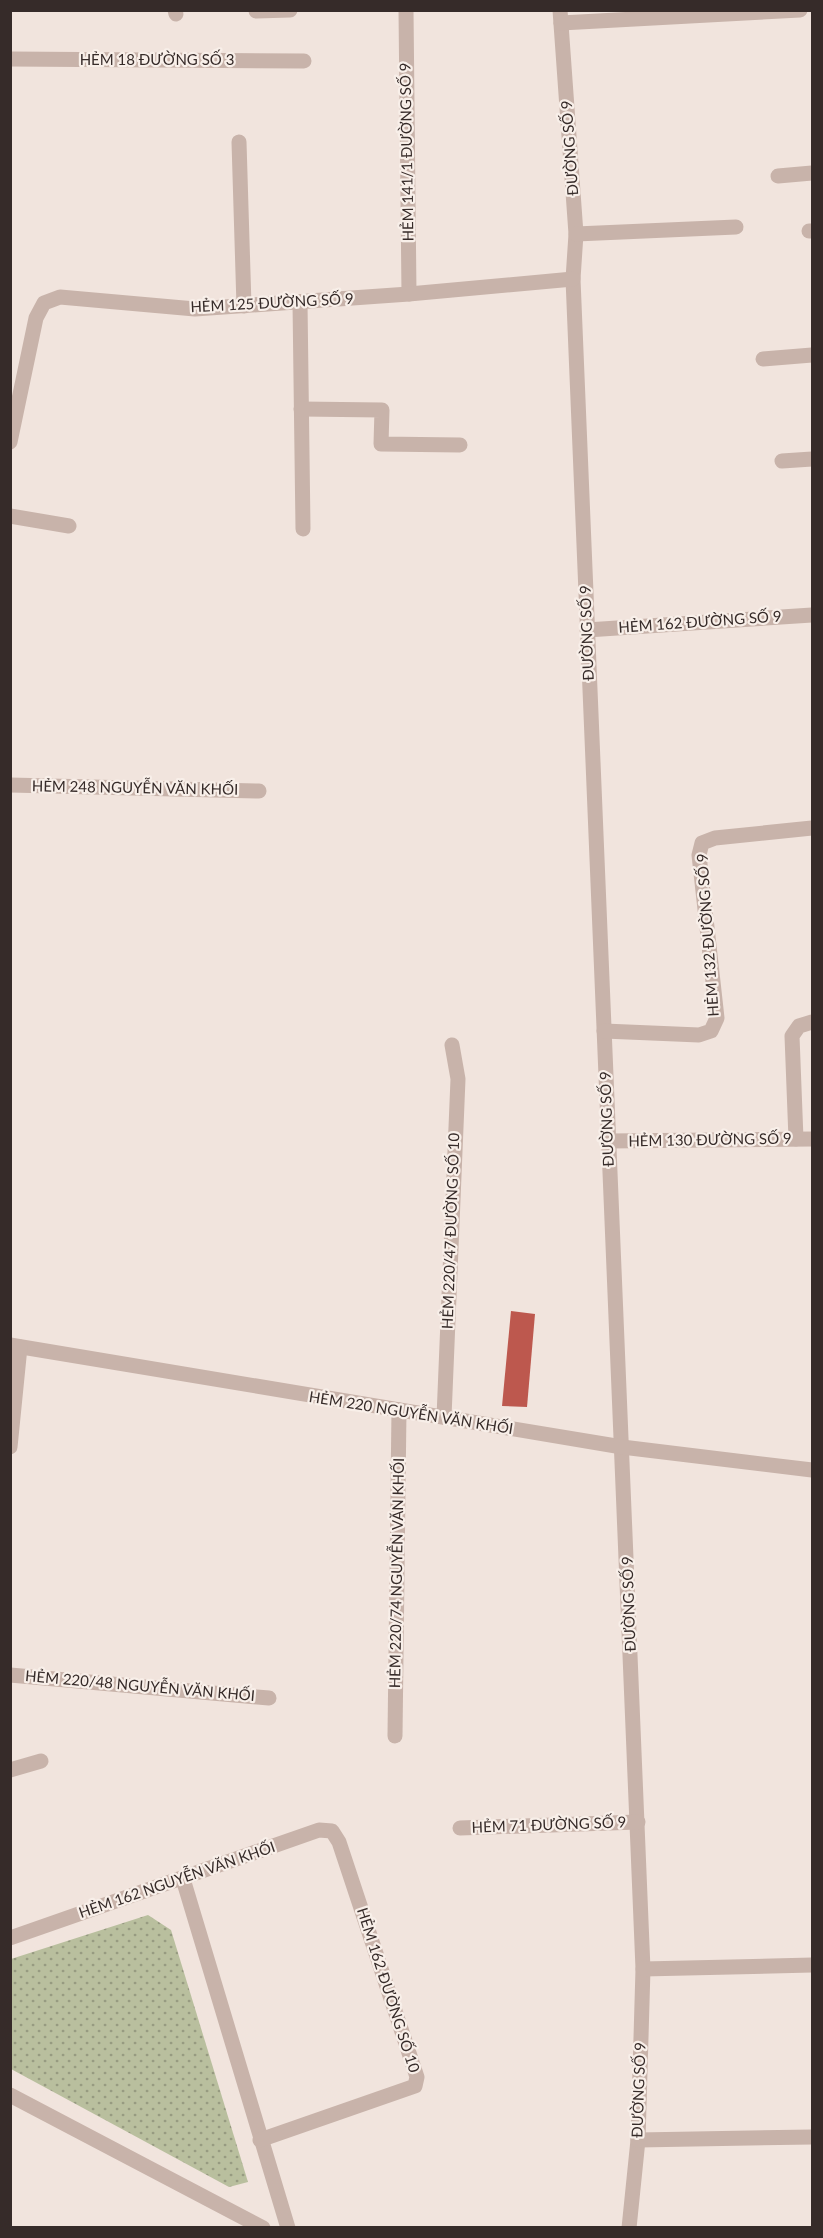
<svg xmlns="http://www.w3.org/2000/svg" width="823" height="2238" viewBox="0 0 823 2238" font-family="Lato,sans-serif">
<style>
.park{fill:url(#park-dots)}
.building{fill:#bd584e}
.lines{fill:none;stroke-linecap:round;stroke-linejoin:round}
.minor{stroke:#c8b3aa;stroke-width:15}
.labels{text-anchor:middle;stroke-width:4.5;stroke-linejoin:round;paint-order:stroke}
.street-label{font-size:15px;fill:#362b29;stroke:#f8efe9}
</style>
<defs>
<pattern id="park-dots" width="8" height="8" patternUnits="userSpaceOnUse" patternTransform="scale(1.5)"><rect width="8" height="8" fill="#b9bf9e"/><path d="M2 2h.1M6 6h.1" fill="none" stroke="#979b81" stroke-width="1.8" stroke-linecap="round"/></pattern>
</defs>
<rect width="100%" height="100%" fill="#f1e4dd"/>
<polygon class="park" points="148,1915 171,1930 248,2182 229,2187 11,2069 11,1959"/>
<polygon class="building" points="511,1311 535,1314 527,1407 502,1406"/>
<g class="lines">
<g class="minor">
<polyline points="175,10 176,14"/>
<polyline points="406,10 409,294"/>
<polyline points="560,10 576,234 573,279 643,1969 638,2140 629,2228"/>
<polyline points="256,11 290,10"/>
<polyline points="561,23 800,10"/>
<polyline points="10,59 304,61"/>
<polyline points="239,142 244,306"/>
<polyline points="778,176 812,173"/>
<polyline points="809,231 812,231"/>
<polyline points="576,234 736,227"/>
<polyline points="300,303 303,529"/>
<polyline points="763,359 812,355"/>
<polyline points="301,409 382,410 381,444 460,445"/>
<polyline points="10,442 36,318 44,303 60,297 195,309 409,294 573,279"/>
<polyline points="782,461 812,459"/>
<polyline points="10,516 69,526"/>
<polyline points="587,630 812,615"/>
<polyline points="10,785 259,791"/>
<polyline points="604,1031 699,1035 711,1031 717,1018 699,855 702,843 715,838 812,828"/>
<polyline points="796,1139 792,1036 799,1026 812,1022"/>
<polyline points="608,1141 812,1139"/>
<polyline points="10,1345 622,1447 812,1470"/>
<polyline points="444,1417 458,1079 452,1045"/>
<polyline points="10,1447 20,1347"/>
<polyline points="10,1675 269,1698"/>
<polyline points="395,1736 399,1410"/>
<polyline points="10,1770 41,1761"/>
<polyline points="460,1828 638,1822"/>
<polyline points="183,1879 288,2228"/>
<polyline points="10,1938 319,1830 332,1831 339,1842 417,2077 415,2086 260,2140"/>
<polyline points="643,1969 812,1965"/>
<polyline points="10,2095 263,2228"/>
<polyline points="638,2140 812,2137"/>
</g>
</g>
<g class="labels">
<g class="street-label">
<text x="157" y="65">HẺM 18 ĐƯỜNG SỐ 3</text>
<text transform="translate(570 148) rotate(-94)" y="5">ĐƯỜNG SỐ 9</text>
<text transform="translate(407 152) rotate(-91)" y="5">HẺM 141/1 ĐƯỜNG SỐ 9</text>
<text transform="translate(272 303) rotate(-3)" y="5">HẺM 125 ĐƯỜNG SỐ 9</text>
<text transform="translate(700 622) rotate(-4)" y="5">HẺM 162 ĐƯỜNG SỐ 9</text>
<text transform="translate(587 633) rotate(-92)" y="5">ĐƯỜNG SỐ 9</text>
<text transform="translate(135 788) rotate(1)" y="5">HẺM 248 NGUYỄN VĂN KHỐI</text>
<text transform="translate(708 935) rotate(-94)" y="5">HẺM 132 ĐƯỜNG SỐ 9</text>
<text transform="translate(607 1119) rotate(-92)" y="5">ĐƯỜNG SỐ 9</text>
<text transform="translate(710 1140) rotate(-1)" y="5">HẺM 130 ĐƯỜNG SỐ 9</text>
<text transform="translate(451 1231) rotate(-88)" y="5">HẺM 220/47 ĐƯỜNG SỐ 10</text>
<text transform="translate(411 1413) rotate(9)" y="5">HẺM 220 NGUYỄN VĂN KHỐI</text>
<text transform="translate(397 1573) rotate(-89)" y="5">HẺM 220/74 NGUYỄN VĂN KHỐI</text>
<text transform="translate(629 1604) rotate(-92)" y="5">ĐƯỜNG SỐ 9</text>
<text transform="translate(140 1686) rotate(5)" y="5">HẺM 220/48 NGUYỄN VĂN KHỐI</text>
<text transform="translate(549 1825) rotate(-2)" y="5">HẺM 71 ĐƯỜNG SỐ 9</text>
<text transform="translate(177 1880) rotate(-19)" y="5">HẺM 162 NGUYỄN VĂN KHỐI</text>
<text transform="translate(388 1990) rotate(72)" y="5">HẺM 162 ĐƯỜNG SỐ 10</text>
<text transform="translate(639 2090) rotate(-88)" y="5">ĐƯỜNG SỐ 9</text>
</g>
</g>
<rect width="823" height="2238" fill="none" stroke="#362b29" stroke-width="24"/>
</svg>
